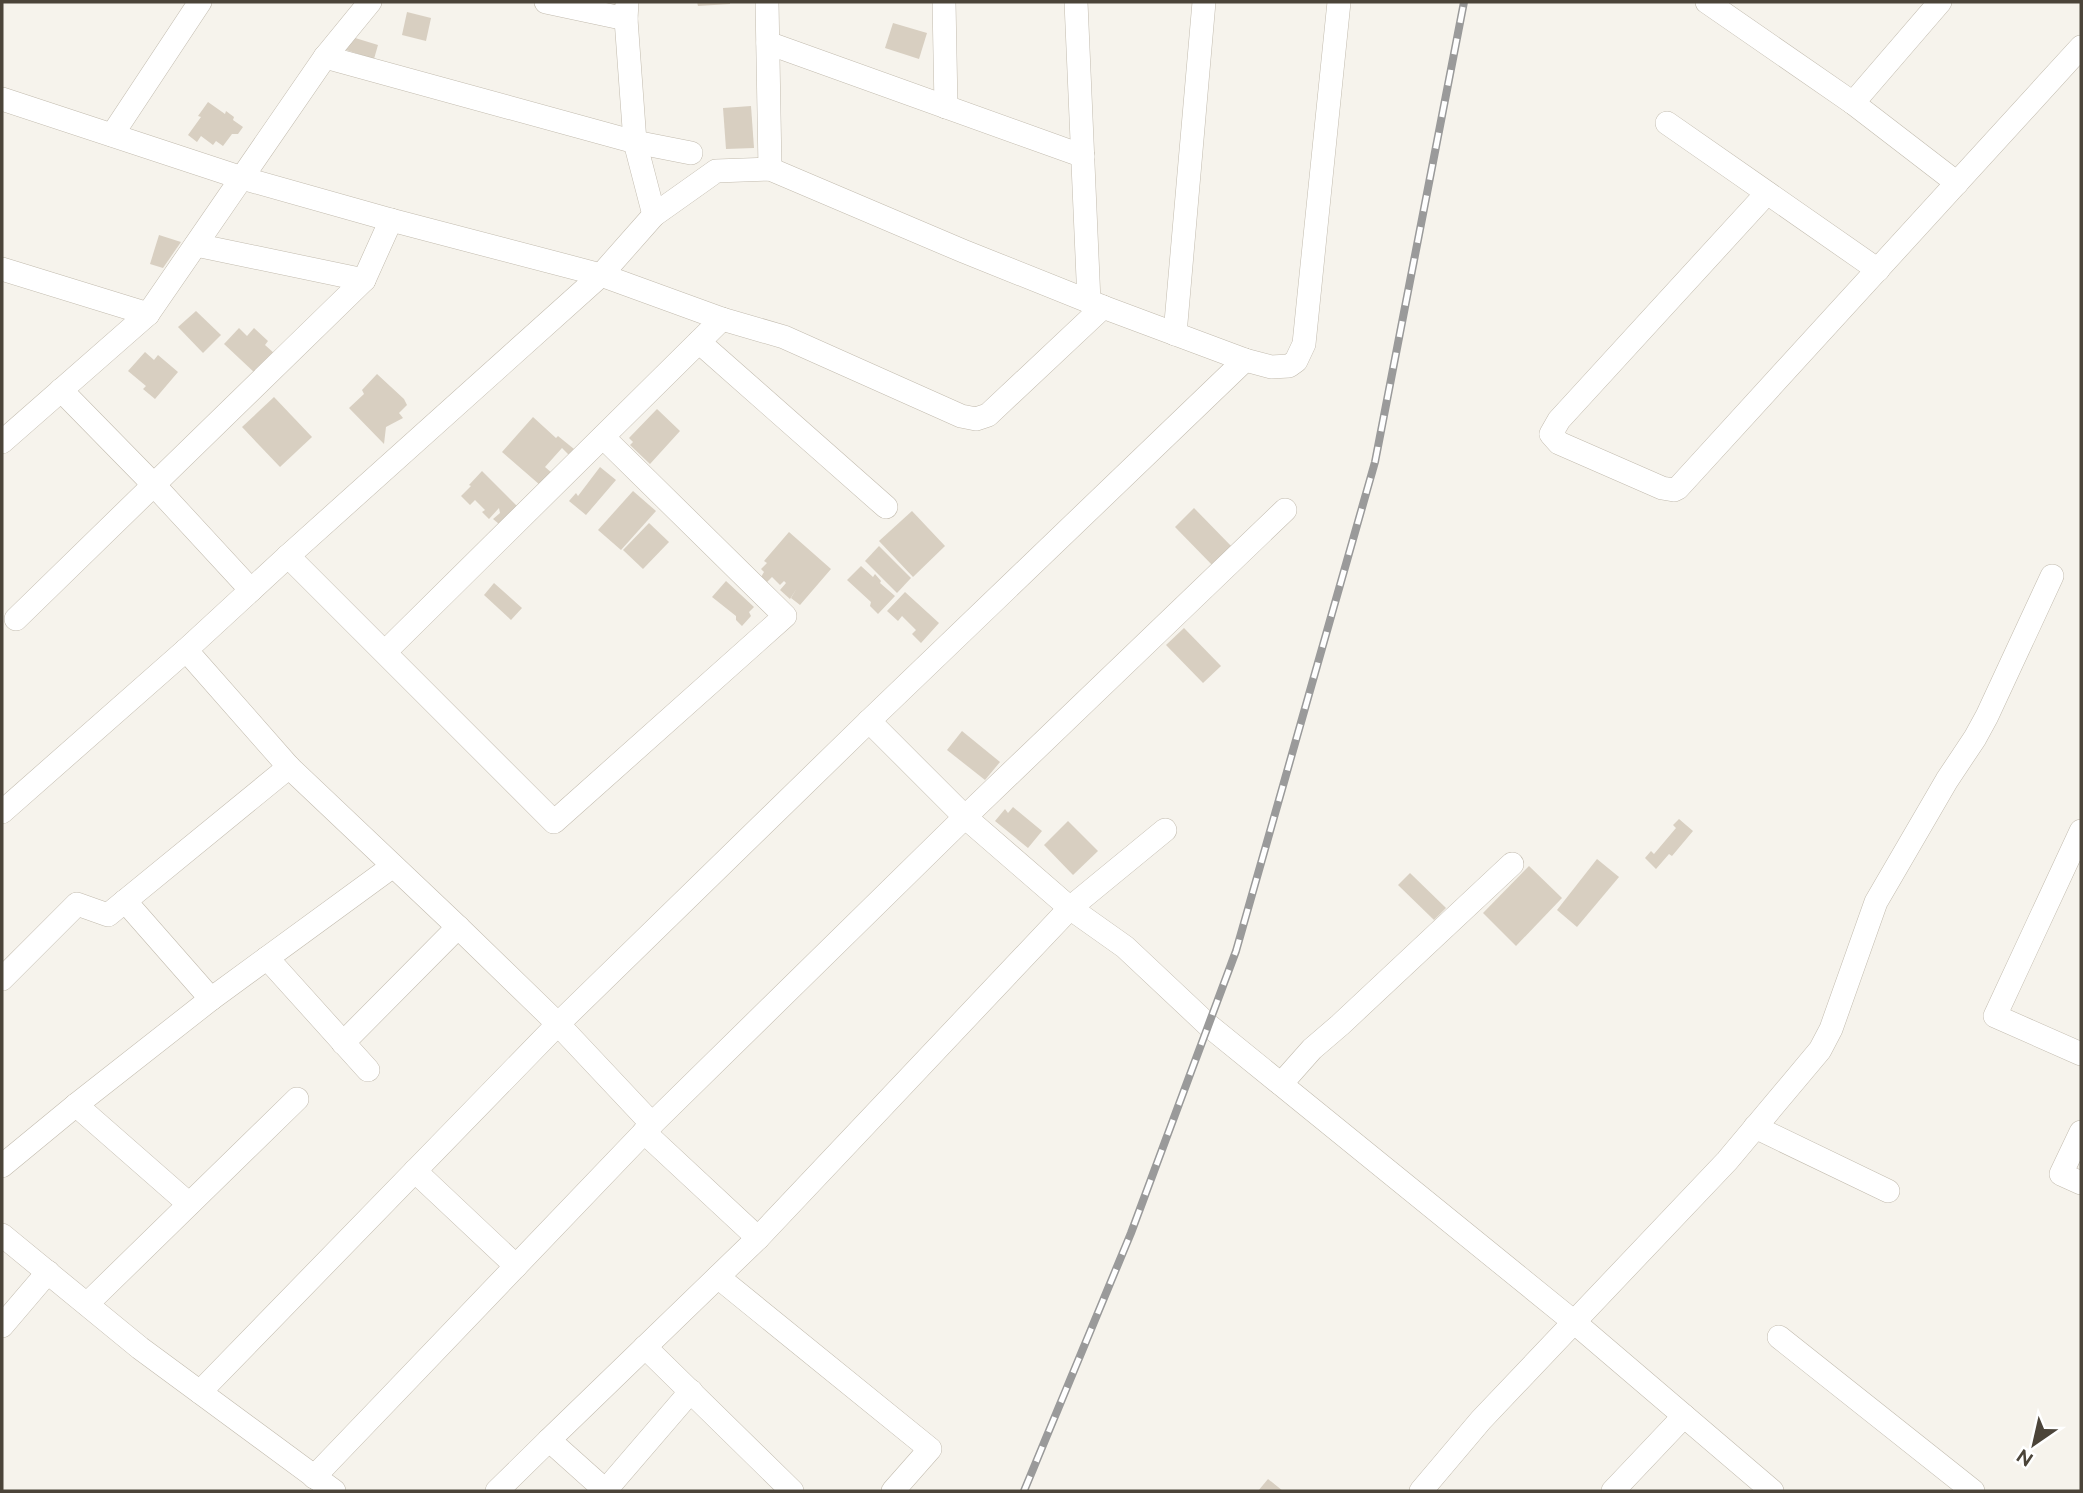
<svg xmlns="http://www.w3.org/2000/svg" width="2083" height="1493" viewBox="0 0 2083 1493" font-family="Raleway,sans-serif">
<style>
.building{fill:#d8cfc1}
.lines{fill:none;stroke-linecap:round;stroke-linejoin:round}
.minor-casing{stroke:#c2bbae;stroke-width:24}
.minor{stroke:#fff;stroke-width:23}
.rail-casing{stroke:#9a9a9a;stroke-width:8}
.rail{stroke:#fff;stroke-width:5;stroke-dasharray:16;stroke-linecap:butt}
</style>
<rect width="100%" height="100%" fill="#f6f3ec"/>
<g class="building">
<polygon points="697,2 730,2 730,4 698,6"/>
<polygon points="407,12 431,18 426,41 402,35"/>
<polygon points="893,23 927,33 919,59 885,48"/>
<polygon points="352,37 378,45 374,59 343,49"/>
<polygon points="208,102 225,114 226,111 234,117 233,120 243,127 238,134 232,134 223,146 216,141 213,145 201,136 197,142 188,135 201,117 198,116"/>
<polygon points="751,106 754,148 726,149 723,108"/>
<polygon points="159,235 181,242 163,268 150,264"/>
<polygon points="196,311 221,335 203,353 178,327"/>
<polygon points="239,328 247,336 254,328 268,341 265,345 275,354 256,374 224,344"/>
<polygon points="145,352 154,360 158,355 178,372 155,399 143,389 146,386 128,371"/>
<polygon points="377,374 404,399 407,405 399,413 403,418 386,427 384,444 349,408 364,394 362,390"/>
<polygon points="274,397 312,437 280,467 242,427"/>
<polygon points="657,409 680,431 650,464 630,445 633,442 629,438"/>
<polygon points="533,417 556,438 558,436 574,449 569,455 562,448 545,467 552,473 540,485 502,452"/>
<polygon points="600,467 616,480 586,515 569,501 576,493 578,496"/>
<polygon points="482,471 517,506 499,524 493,519 500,513 499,508 489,519 482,512 485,510 475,500 470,505 461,496 471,486 469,485"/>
<polygon points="633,491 656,511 621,550 598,530"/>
<polygon points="1194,508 1234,549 1215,568 1175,527"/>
<polygon points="912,511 945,546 913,577 879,541"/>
<polygon points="649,523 669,542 643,569 623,550"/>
<polygon points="789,532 831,569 800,605 791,598 797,588 790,599 780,590 786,583 784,581 780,585 772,577 767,582 761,577 764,572 761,569 767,563 764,561"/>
<polygon points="879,546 911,578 897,593 865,561"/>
<polygon points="861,566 873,577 875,574 881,581 880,583 895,596 878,614 870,606 871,602 847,580"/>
<polygon points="726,581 754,607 749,612 751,616 742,626 736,620 736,616 712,597"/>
<polygon points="494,583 522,608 511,620 484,595"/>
<polygon points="905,592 939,623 921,643 912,634 916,630 902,616 898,621 887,611"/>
<polygon points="1184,628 1221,666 1203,683 1166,645"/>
<polygon points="962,731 1000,762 985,780 947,750"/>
<polygon points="1013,807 1042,831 1028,848 995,821 1005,809 1008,813"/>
<polygon points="1679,819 1693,831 1672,856 1669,854 1656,869 1645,858 1651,851 1654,854 1676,828 1673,825"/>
<polygon points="1068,821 1098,851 1073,875 1044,845"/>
<polygon points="1597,859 1619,877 1577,927 1557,910"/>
<polygon points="1529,866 1562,898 1516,946 1483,913"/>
<polygon points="1410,873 1446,908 1434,920 1398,885"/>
<polygon points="1268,1479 1283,1491 1258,1491"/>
</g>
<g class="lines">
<g class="minor-casing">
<g id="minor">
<polyline points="546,2 626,19"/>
<polyline points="627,2 626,19 635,142 654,215"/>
<polyline points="767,2 770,169"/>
<polyline points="944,2 946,107"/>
<polyline points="1076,2 1089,302"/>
<polyline points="1707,2 1853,103 1957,183"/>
<polyline points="768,43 1083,156"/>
<polyline points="325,57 635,142 691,153"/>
<polyline points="2,99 242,178 391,220 601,275 722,319 385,652"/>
<polyline points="1853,103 1940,2"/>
<polyline points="1667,123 1878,270"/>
<polyline points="112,135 200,2"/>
<polyline points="1767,193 1559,420 1551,434 1559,443 1662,488 1674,490 1678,488 2081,47"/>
<polyline points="196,245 364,280"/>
<polyline points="2,269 148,314"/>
<polyline points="722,319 784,337 961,416 976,419 988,415 1103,307"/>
<polyline points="1175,334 1204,2"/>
<polyline points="699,342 886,507"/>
<polyline points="61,390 155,486 251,590"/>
<polyline points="2,442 148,314 325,57 370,2"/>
<polyline points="288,556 554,822 785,616 603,437"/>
<polyline points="16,619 364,280 391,220"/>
<polyline points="186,650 289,767 458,927 558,1024 652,1124"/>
<polyline points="869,721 965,817 1070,908 1125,947 1208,1025 1574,1322 1772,1491"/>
<polyline points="2,812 186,650 288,556 601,275 654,215 716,171 770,169 963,251 1103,307 1245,360 1271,367 1289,366 1296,361 1304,344 1339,2"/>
<polyline points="2081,831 1995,1016 2081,1054"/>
<polyline points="125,901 211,999 393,866"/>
<polyline points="267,958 368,1070"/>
<polyline points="2,979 77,904 108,915 289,767"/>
<polyline points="343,1043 458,927"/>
<polyline points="1281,1084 1312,1049 1340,1025 1512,864"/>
<polyline points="76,1105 189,1204"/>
<polyline points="1755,1127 1888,1191"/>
<polyline points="644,1132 758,1238 1070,908 1165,830"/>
<polyline points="2081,1132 2061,1174 2081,1183"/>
<polyline points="2,1166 76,1105 211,999"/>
<polyline points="415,1171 516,1266"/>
<polyline points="2,1235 140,1348 334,1491"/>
<polyline points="718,1277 930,1449 893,1491"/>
<polyline points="87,1304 297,1099"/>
<polyline points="2,1326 48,1272"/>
<polyline points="1779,1337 1973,1491"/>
<polyline points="645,1347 792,1491"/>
<polyline points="200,1392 558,1024 869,721 1245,360"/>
<polyline points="549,1440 758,1238"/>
<polyline points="314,1477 652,1124 965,817 1285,510"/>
<polyline points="497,1491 549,1440 606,1491"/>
<polyline points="605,1491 691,1391"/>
<polyline points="1421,1491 1481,1420 1727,1161 1820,1050 1831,1029 1876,902 1947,780 1975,738 1987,716 2052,576"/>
<polyline points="1613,1491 1684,1416"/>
</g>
</g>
<use href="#minor" class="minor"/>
<g class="rail-casing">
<polyline id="rail" points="1024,1491 1131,1233 1236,951 1375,462 1464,2"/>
</g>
<use href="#rail" class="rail"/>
</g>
<rect width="2083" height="1493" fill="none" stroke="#4b4439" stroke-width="7"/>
<g transform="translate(2034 1444) rotate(214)" stroke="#ffffff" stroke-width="5" paint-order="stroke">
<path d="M0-5L12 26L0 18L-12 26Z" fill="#4b4439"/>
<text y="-10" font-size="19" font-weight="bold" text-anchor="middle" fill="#4b4439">N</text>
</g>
</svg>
